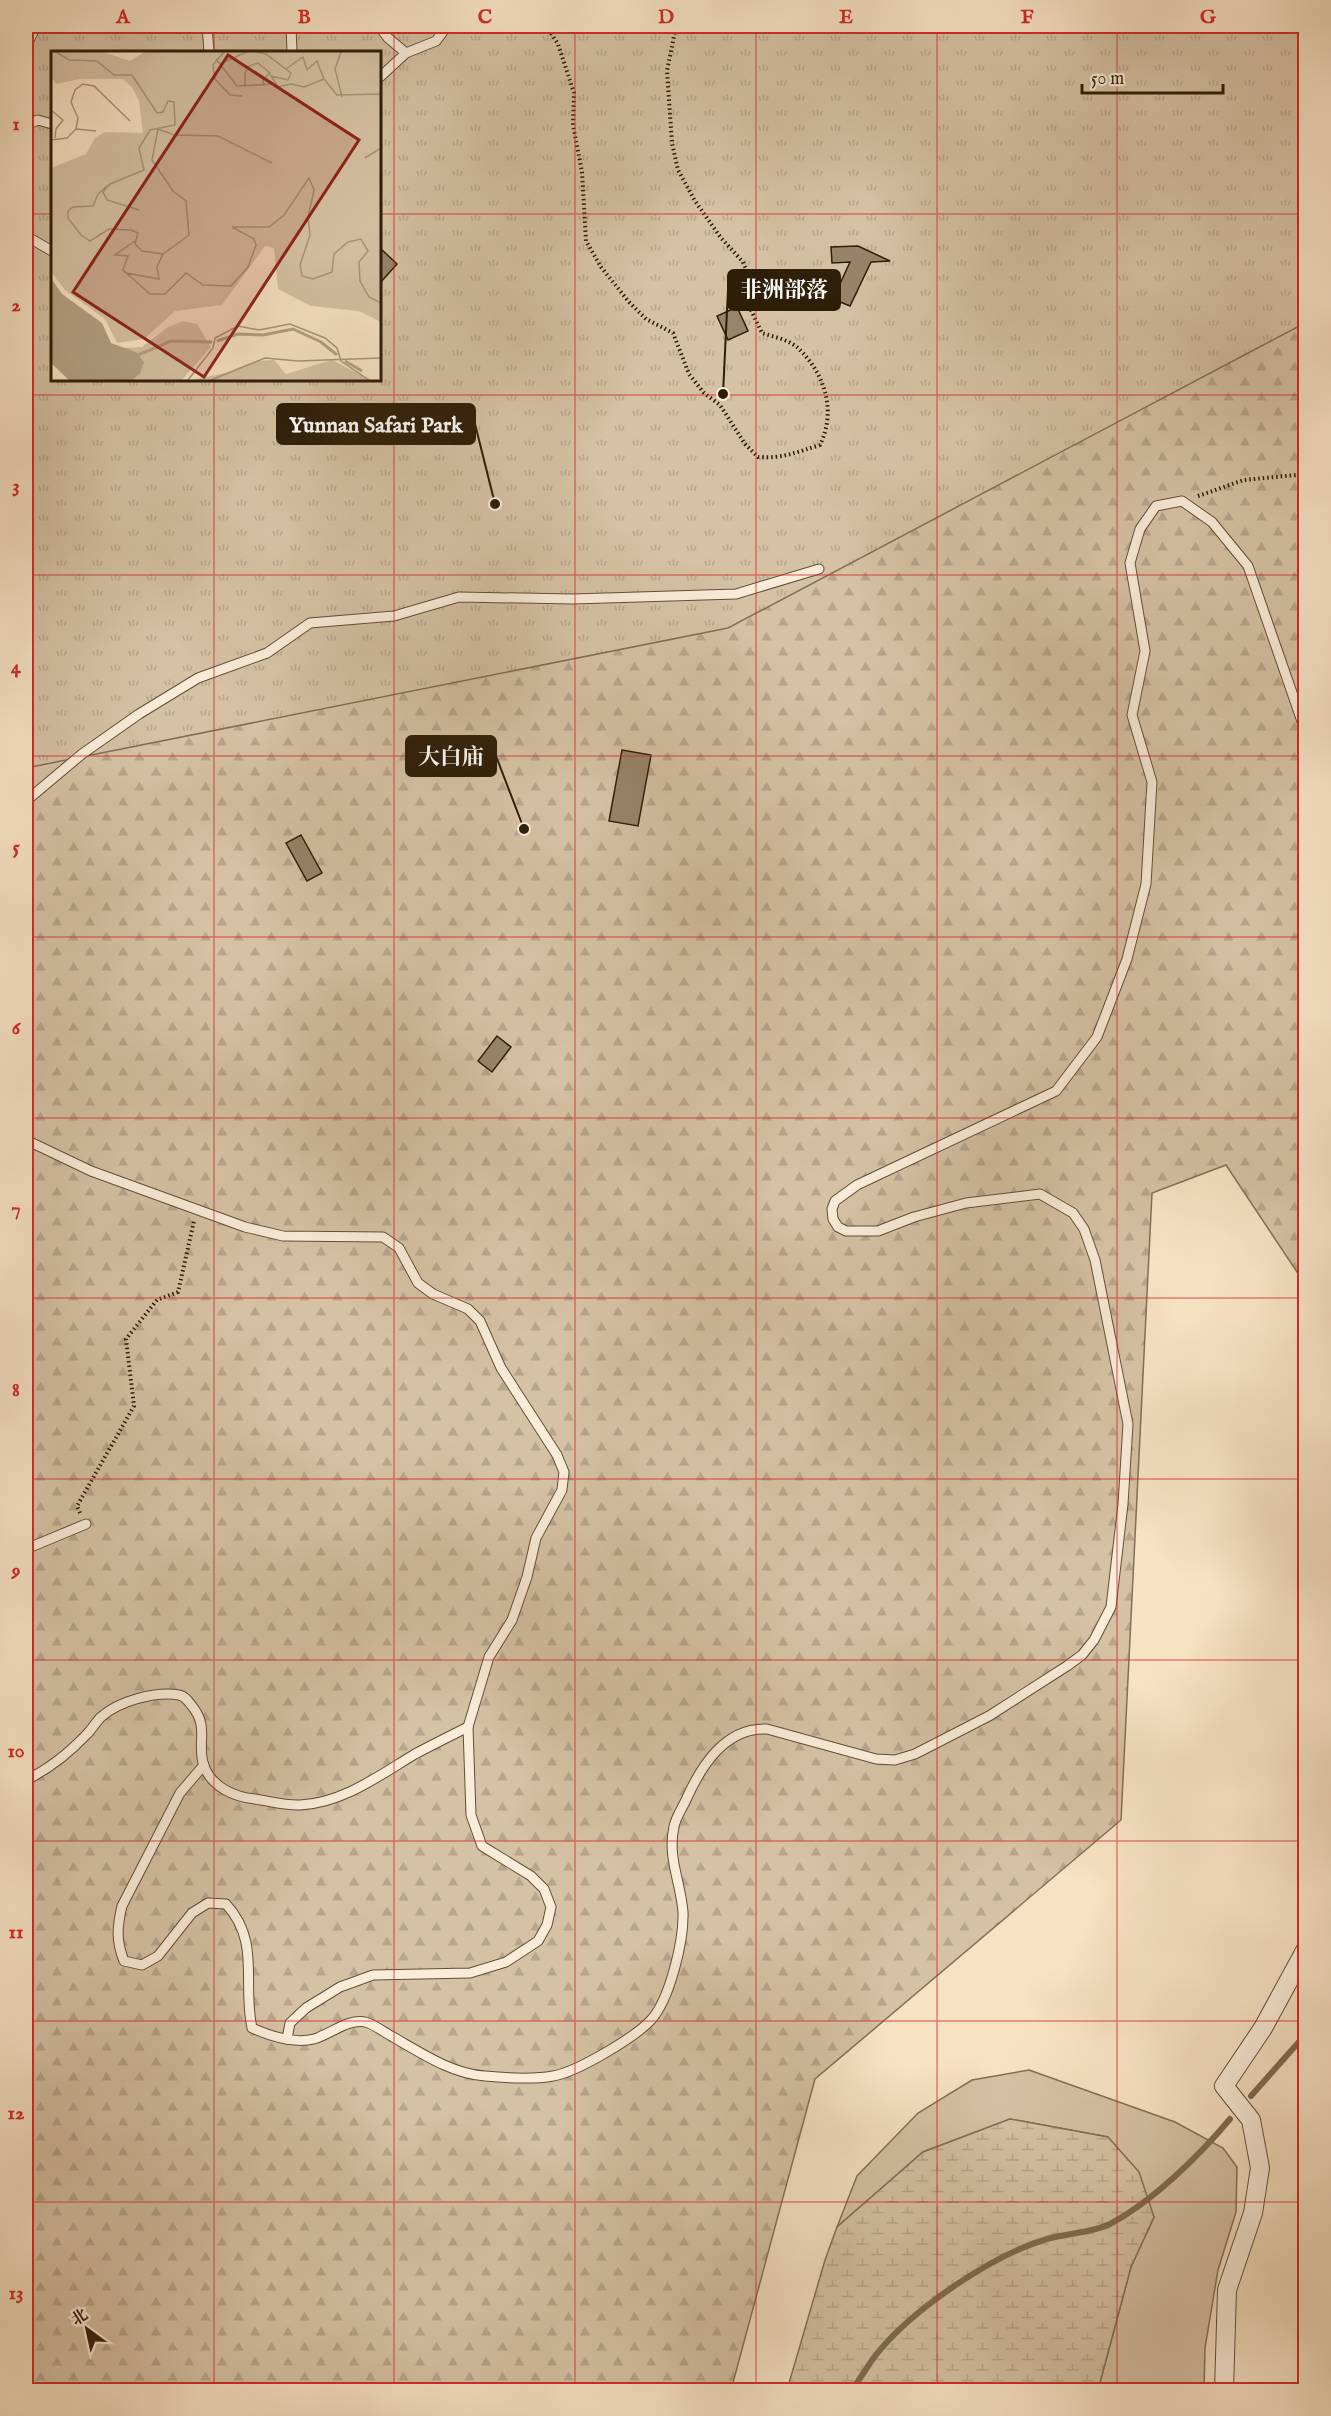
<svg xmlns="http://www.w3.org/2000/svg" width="1331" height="2416" viewBox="0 0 1331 2416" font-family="'IM FELL English','Noto Serif SC',serif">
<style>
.grass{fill:#d5c1a4;stroke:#827056;stroke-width:1.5}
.forest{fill:url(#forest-firs);stroke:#827056;stroke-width:1.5;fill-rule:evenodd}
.wetland{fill:url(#wetland-marsh);stroke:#827056;stroke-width:1.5}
.park{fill:url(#park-tufts);stroke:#827056;stroke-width:1.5;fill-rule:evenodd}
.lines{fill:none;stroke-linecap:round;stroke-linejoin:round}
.stream{stroke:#7e6b52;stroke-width:6}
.building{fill:#97846a;stroke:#2e1e08;stroke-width:1.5}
.lane-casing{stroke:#604f37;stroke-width:11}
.street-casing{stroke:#604f37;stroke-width:20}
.path{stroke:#2e1e08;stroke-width:4;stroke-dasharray:1.5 3;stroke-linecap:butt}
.lane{stroke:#faecd9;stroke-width:9}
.street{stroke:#faecd9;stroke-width:18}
.grid{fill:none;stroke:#d62828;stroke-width:1.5;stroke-opacity:0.55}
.inset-river{fill:none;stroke:#b39f84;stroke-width:3}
.inset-road{fill:none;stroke:#a79479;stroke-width:1.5}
.view{fill:#8f2418;fill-opacity:0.15;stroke:#8f2418;stroke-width:3}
.inset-edge{fill:none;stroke:#2e1e08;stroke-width:3}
.leader{fill:none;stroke:#2e1e08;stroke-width:2}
.callout-dot{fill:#2e1e08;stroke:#faecd9;stroke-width:2}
.callout{fill:#2e1e08;stroke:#2e1e08;stroke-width:2}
.callout-label{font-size:22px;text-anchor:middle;font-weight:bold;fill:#fff}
.neatline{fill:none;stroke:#d62828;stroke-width:2}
.grid-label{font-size:20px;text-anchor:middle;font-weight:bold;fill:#d62828}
</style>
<defs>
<pattern id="forest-firs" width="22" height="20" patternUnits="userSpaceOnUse" patternTransform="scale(1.5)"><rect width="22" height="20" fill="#d5c1a4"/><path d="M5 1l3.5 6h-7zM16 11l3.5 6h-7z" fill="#b7a58c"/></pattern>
<pattern id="wetland-marsh" width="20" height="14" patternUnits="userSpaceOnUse" patternTransform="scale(1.5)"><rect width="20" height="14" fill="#d5c1a4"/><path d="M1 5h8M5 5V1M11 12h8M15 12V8" fill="none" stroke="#b7a58c"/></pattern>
<pattern id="park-tufts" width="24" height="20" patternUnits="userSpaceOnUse" patternTransform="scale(1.5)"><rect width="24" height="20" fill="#d5c1a4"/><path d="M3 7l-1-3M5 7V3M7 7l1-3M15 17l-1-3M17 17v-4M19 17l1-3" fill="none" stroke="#b7a58c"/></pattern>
</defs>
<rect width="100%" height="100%" fill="#f7e2c4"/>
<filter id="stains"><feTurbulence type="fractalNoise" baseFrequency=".00333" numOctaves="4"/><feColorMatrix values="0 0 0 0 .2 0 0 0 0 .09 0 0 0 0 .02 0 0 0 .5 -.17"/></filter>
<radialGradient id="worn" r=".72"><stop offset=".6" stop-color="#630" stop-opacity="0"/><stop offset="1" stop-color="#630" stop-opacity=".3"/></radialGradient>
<polygon class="grass" points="1029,2070 1175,2122 1223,2148 1237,2167 1236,2212 1218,2270 1205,2348 1204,2390 1098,2390 1131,2267 1154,2217 1108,2137 1010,2119 923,2152 837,2227 857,2176 918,2113 972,2080"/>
<path class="forest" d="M26,26H1305V1284L1226,1165L1152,1193L1121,1820L815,2079L731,2390H26ZM52,52H380V380H52Z"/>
<polygon class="wetland" points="1010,2119 1108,2137 1139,2172 1154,2217 1131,2267 1098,2390 787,2390 825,2260 837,2227 923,2152"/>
<path class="park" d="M26,26H1305V323L728,628L26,768ZM52,52H380V380H52Z"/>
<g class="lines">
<g class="stream">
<polyline points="1251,2096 1306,2034"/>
<path d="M852,2390C860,2379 867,2367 875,2356C911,2310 992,2255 1047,2239C1067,2233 1092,2233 1110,2224C1153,2201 1199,2156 1230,2119"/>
</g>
</g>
<g class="building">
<polygon points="858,246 890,261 871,262 850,306 833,299 850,262 832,263 831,247"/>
<polygon points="380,248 397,264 380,283"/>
<polygon points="737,307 748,331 728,340 717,316"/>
<polygon points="622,750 651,755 638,826 609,821"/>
<polygon points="301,835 322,873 307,881 286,843"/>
<polygon points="497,1036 511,1047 492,1072 478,1061"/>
</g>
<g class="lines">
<g class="lane-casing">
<g id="lane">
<polyline points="207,26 209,52"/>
<polyline points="291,26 292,52"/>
<polyline points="379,26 388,38 406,53"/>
<polyline points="26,47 36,26"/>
<polyline points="380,77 406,53 436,41 447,26"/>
<polyline points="26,125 38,120 52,124"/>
<polyline points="26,236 52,251"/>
<polyline points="26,801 82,754 139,714 198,678 267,653 310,623 394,616 459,597 573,599 736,594 819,569"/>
<polyline points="26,1140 91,1171 245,1227 283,1236 383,1237 399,1248 418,1283 433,1294 468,1309 480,1321 501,1368 557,1455 564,1472 562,1490 536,1538 527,1577 512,1620 489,1657 468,1727 471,1815 482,1846 531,1876 544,1889 551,1907 547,1925 538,1941 506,1962 470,1973 373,1975 340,1987 306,2008 290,2023 287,2039"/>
<polyline points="26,1549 86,1524"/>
<path d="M204,1765L180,1793L122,1906C117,1927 116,1941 124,1961L142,1965L158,1956L192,1913L208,1903L226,1904C261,1942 242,1983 252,2028C270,2036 295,2044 314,2039C329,2035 349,2018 365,2022C374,2024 385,2033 393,2037C421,2053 452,2074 485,2076C506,2078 531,2080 553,2076C577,2072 634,2038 651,2020C670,1999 684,1940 683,1912C681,1883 667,1857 674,1827C675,1819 681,1810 685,1802C700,1768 724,1727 767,1729L876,1759L895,1760L915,1754L989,1716L1067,1666L1082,1655L1094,1640L1111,1607L1123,1504L1128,1424L1095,1260L1084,1229L1073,1213L1040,1194L966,1203L914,1217L878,1231H846L838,1227L833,1219L832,1209L835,1201L857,1185L1056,1091L1097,1037L1127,959L1146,884L1152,782L1132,715L1145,651L1130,563L1140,529L1156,506L1182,501L1212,522L1248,566L1306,733"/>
<path d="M26,1780C49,1769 69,1753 87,1734C92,1729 96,1722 101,1717C119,1701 155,1691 179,1695C185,1696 188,1701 192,1706C210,1728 196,1744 204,1766C212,1787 234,1797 255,1799C269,1801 286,1806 300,1805C343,1803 380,1775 415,1754C432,1745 450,1736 468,1727"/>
</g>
</g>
<g class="street-casing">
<polyline id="street" points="1224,2390 1227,2290 1253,2213 1260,2168 1251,2120 1224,2086 1263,2028 1306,1949"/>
</g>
<g class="path">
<path d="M546,26L558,44L574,93L573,125L582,172L586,241L601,267L629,302L646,319L673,333L689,374L704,393L720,405L745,444L758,457C782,459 797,452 820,445C836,412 826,376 800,350C791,340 774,337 762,333L749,306V276L743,262L721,238L695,201L678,170L672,143L667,71L676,26"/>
<polyline points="1198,496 1244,480 1306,474"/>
<polyline points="80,1513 77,1506 134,1406 126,1339 157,1300 178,1292 194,1221"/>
</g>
<use href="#lane" class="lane"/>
<use href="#street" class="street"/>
</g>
<path class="grid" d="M214,26V52M394,26V2390M575,26V2390M756,26V2390M937,26V2390M1117,26V2390M26,214H52M380,214H1306M214,380V2390M26,395H1306M26,575H1306M26,756H1306M26,937H1306M26,1118H1306M26,1298H1306M26,1479H1306M26,1660H1306M26,1841H1306M26,2021H1306M26,2202H1306"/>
<g transform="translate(51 51)">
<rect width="330" height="330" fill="#f7e2c4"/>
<path d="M132,270L146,273L160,296L131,329H104L124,319L149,295V285L130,274L117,276Z" fill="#d5c1a4"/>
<path d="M0,1H52L79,10L94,1H330V271L308,260L260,255L227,238L223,197L214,195L171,254L124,260L93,288L66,292L54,268L14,239L0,221V117L35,103L44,87L54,81L92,82L88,50L81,36L72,28H29L5,33L0,26ZM223,309L235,323L281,309L320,329H140L184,320L206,310Z" fill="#d5c1a4"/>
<path d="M130,274L141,277L149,285V295L124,319L104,329H81L89,323L85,301L71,297L91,296L117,276Z" fill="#d5c1a4"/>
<path d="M94,1H330V125L208,112L116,75L79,10Z" fill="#d5c1a4"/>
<path d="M0,227L11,243L51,272L60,292L85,301L93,311L89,323L81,329H18L0,312Z" fill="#b39f84"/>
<path class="inset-river" d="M166,290L187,283L212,284L242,278L270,291L286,304M87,304L120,290L161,291M294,310L311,320"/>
<path class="inset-road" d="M5,1L18,9L46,10L63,24H81L106,62L112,61L117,50L123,51L124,74L99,79L88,97L93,119L59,133L52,141L56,149L88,159M173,1L162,14L164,28L179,44L191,45M206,1L215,3L240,22L237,29L220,25L227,36L240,33L253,36L273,28M290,1L284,18L291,46M165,8L186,35L222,33M168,13L196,1M235,18L252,6L256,19L266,10L273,28L286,44L330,43M194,36V22L198,15L207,12L219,22L212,29L213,35M0,59L12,69L5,78L4,87M25,78L45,80M0,89L16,87L25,78L27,67L20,51L24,39L32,33L43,35L79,70M314,107L330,97M56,135L47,143L42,155L22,156L17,160V167L30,184L39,190L58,178L80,179L87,182L84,193L91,200L112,203M84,190L64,204L77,205L72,219L99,243H114L135,222L152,234L180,235L197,216L205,194L203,188L181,176H218L233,164L258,127L263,139L257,166L259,184L249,214L251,225L262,228L281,221L283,203L297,191L310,188L317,200L308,211L309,230L318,246L330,252M75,222L108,228L106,216L112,203L138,184L135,150L122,140L101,109L107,78L123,84L167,85L221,112M137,329L162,297L164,287L187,275L208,279L239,273L274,287L286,297L290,310L318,329M160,329L214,307L247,310L330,307"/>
<path class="view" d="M177,4L308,89L153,326L22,241Z"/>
<rect width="330" height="330" class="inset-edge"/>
</g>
<path class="leader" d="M723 394L728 290M495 504L475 424M524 829L496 756"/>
<g class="callout-dot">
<circle cx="723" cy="394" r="6"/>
<circle cx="495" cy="504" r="6"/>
<circle cx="524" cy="829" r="6"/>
</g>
<g class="callout">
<rect x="728" y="270" width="112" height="40" rx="6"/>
<rect x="277" y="404" width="198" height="40" rx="6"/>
<rect x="406" y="736" width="90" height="40" rx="6"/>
</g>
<g class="callout-label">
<text x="784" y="297">非洲部落</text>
<text x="376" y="432">Yunnan Safari Park</text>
<text x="451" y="764">大白庙</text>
</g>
<rect width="1331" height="2416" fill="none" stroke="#f7e2c4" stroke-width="66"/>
<g transform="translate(87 2329) rotate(327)" stroke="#faecd9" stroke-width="4.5" paint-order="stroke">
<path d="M0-4.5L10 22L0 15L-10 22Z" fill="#2e1e08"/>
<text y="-9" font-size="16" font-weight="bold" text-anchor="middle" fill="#2e1e08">北</text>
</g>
<path d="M1082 84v9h141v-9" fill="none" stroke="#2e1e08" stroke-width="3"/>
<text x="1091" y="84" font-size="18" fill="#2e1e08" stroke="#faecd9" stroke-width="4.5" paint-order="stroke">50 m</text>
<rect x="33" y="33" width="1265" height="2350" class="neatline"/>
<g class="grid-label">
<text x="123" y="23">A</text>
<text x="304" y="23">B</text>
<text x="485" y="23">C</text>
<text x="666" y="23">D</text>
<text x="846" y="23">E</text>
<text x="1027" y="23">F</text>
<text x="1208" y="23">G</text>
<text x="16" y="130">1</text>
<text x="16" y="311">2</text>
<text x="16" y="492">3</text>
<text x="16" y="673">4</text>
<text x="16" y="853">5</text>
<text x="16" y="1034">6</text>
<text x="16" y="1215">7</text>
<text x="16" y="1396">8</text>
<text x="16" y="1576">9</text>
<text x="16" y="1757">10</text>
<text x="16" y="1938">11</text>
<text x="16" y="2119">12</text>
<text x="16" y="2299">13</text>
</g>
<rect width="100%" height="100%" filter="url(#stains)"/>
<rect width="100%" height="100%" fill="url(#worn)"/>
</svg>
